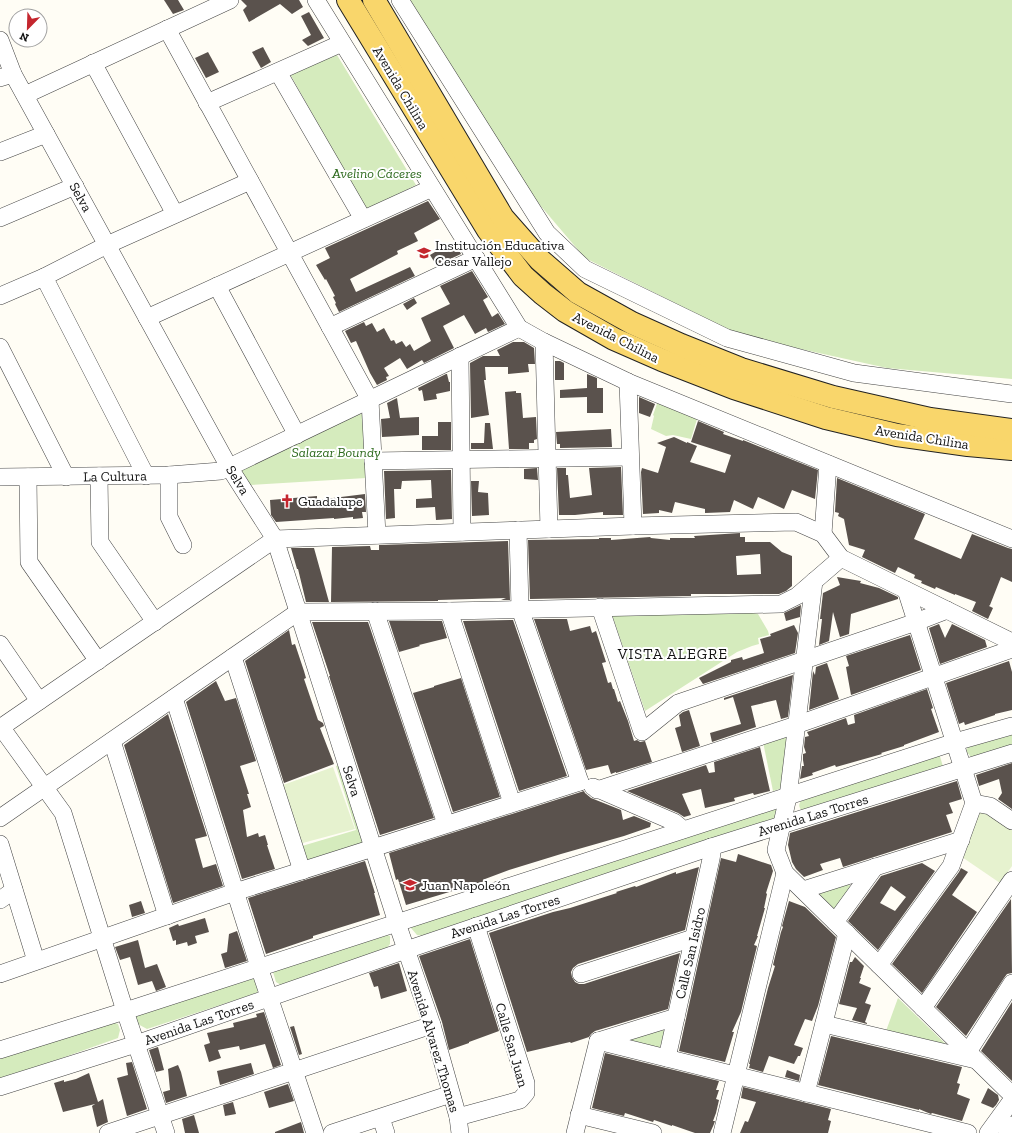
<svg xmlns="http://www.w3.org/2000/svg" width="1012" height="1133" viewBox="0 0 1012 1133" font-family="'Zilla Slab',serif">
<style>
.green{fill:#d5ebbd}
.pitch{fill:#e6f2cf}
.building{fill:#5a524d;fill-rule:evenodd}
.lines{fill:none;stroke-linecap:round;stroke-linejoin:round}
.minor-casing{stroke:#444;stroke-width:18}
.major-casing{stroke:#222;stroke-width:24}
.minor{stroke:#fff;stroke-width:17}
.major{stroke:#f9d66b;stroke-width:22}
.labels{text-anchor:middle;stroke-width:4;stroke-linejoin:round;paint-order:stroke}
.street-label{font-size:14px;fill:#111;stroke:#fff}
.park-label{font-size:14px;font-style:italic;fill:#2f6b1f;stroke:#fff}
.poi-label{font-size:14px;fill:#111;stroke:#fff;text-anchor:start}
.neighbourhood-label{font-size:15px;letter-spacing:1px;fill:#111;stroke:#fff}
</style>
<rect width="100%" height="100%" fill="#fffdf5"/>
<g class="green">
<polygon points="400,0 1012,0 1012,379 887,368 741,336 585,258 539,204"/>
<polygon points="337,55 416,185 366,210 290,74"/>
<polygon points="658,401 697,419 691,439 673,435 666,436 651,429 654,416 653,415"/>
<polygon points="364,414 366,478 250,485 240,468 349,415"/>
<polygon points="721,607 758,614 768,631 769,635 758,638 759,644 752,646 737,652 645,711 612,615"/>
<polygon points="1012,731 1012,746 971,757 966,751 970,743"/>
<polygon points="793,735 786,787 773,791 763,742"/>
<path d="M939,753L944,770L803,811C799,809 798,805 801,801Z"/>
<polygon points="344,764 369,848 308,866 302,846 356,830 336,766"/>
<polygon points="777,807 781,818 424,936 417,935 411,928 413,924"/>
<polygon points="848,883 853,890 838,914 819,894"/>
<polygon points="382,933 390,936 390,944 386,949 281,985 276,982 273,972 274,968"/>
<polygon points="250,976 254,979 259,985 257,993 147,1029 136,1023 134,1017"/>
<polygon points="898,998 950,1048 886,1031"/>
<polygon points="113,1022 118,1024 120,1030 118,1038 0,1080 0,1058"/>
<polygon points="665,1030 659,1050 613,1039"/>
</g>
<g class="pitch">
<polygon points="333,767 355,829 299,844 283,785"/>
<polygon points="981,812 986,812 1012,829 1012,866 1000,883 959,855 977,816"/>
</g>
<g class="building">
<polygon points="164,0 178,0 184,10 173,14"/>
<polygon points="241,0 299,0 303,7 292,14 280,4 249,22 243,10 247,6"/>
<polygon points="309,12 324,38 308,46 302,40 311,35 301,16"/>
<polygon points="263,47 271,62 261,68 252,52"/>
<polygon points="208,52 219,72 206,78 195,58"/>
<polygon points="428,201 440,219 414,233 418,241 397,251 398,254 350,279 356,292 410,267 415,276 339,312 335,304 336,303 333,297 335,296 326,279 325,280 316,265 330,258 325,248"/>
<polygon points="450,243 455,252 459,250 461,254 437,265 436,262 435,263 430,255"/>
<polygon points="472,271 488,297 483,300 492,317 498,313 505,324 488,332 486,328 475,334 464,315 443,326 454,348 424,363 422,360 407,369 400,358 384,368 389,376 386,377 387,380 377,385 370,373 356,341 351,343 345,331 364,322 366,326 372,323 377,332 384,328 391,341 394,340 396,344 402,341 406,347 410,344 414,351 431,341 421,318 450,304 440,286"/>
<polygon points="414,298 417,303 407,310 403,304"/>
<polygon points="513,342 524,342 534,348 535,364 528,364 529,372 508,374 508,367 485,367 486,380 484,380 489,415 471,418 470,363 483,356 500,356 497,350"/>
<polygon points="555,361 560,361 564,363 564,380 555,380"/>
<polygon points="446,374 447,374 449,382 450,382 450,391 436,394 437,399 424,401 422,390 419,391 418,388"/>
<polygon points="587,374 597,378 597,388 603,388 603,413 587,413 587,397 560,398 560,390 587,388"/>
<polygon points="516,391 516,393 521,393 523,418 536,417 537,439 534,440 534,443 529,443 529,449 509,449 505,392"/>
<polygon points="639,397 655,404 650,417 639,413"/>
<polygon points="397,398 400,418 419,417 419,435 382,437 381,419 390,418 387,403"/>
<polygon points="698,421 724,432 723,434 743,441 743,440 818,470 815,499 792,490 784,509 758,497 753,509 734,500 730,512 705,513 705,509 675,502 672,513 659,510 659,513 643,514 641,472 642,468 658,473 666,447 657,443 674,437 687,443 687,442 697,446 690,462 725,473 731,455 691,442"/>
<polygon points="438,422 451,422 451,450 422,450 422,436 438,436"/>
<polygon points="485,423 490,423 493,449 471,449 471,443 484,443"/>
<polygon points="611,429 612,447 560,448 560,444 557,444 556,432"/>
<polygon points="621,467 623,515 603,515 603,512 575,515 559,515 557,468 566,468 566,475 568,475 570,498 592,495 589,468"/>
<polygon points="537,468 538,480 524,479 524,469"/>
<polygon points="451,470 452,519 436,520 435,507 416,508 416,499 432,498 431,480 402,481 401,489 394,489 395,518 386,519 384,471"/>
<polygon points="837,478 925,514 914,539 961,559 972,534 1008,548 1012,549 1012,582 1001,577 990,605 989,606 993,608 988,619 972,611 976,602 955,594 955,595 936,587 935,589 921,583 922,581 914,578 915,575 898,567 895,573 862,557 865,550 849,545 844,519 838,516 839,513 835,512"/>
<polygon points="471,481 479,481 478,492 488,493 489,515 472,516"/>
<polygon points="365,494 366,512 362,512 363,518 353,519 353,517 334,519 334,518 276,522 271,515 270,500 317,496 317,500"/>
<path d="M740,533V537H745V542H770L782,552L792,556V586L786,591L779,594H691V596L530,599L528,540L599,539V538H611V540L650,537L651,538L670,540V538H695L694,536ZM760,554L761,574L737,575L736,556Z"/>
<polygon points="508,541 510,600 501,600 506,598 438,600 438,601 331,602 332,547 370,546 371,550 379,550 379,545"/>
<polygon points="291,548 314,548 329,602 306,602 298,569 297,569"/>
<polygon points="837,577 861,581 860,583 879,588 898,597 898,599 851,614 849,634 840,637 833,612 829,641 819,645 822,619 820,619 823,593 840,585"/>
<polygon points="801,605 800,617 786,621 784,613"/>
<polygon points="534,619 567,619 570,631 590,626 592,633 596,631 606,662 602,663 608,683 611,682 613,689 614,689 618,702 620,701 628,721 634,741 637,740 640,742 645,741 652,762 616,773 616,772 611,774 608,765 586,770"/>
<polygon points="513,620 567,776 519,791 463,621"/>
<polygon points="389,621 442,621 447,638 419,645 420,646 399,652"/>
<polygon points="312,622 368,622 434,818 380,835 329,676 330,676"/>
<polygon points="939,624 945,638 952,624 985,640 987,647 940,664 929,628"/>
<polygon points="794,625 798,633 795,653 703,684 699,678 731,662 731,660 742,657 743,660 764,653 760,639 771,636 770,634"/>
<polygon points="289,630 292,645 295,644 304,671 306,678 304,679 318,720 323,723 324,726 320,728 334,764 284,783 245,661"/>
<polygon points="910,635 921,670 851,695 846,667 849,666 846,656"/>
<polygon points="1009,661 1012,672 1012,710 995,714 995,715 965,725 964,722 959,724 946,683"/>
<polygon points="827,663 839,699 809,710 813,671 815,675 816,667"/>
<polygon points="793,675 788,717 781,719 776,700 751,706 756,727 712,742 710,733 741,724 733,697 724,700 724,698"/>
<polygon points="461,678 500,797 453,812 413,693 434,687 434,686"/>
<polygon points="216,681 225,701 236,698 256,761 240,766 249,794 247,794 251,807 243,810 247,837 258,833 259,837 265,835 268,845 267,845 275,869 242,879 186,702"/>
<polygon points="927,689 933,708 931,709 939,732 904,745 904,746 881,753 882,754 836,767 835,765 812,773 813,775 800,779 802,766 804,766 803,760 803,754 806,753 804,747 805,737 809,736 807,732 846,718 848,725 855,723 854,715"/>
<polygon points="689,710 700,746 682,752 675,728 681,726 679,715 683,712"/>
<polygon points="168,714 207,836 195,839 203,868 216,864 223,886 173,903 124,745"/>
<polygon points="760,747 770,791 754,795 753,793 734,798 735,801 705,808 701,789 682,794 691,815 684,817 678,813 627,791 706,765 709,773 715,772 714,762"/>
<polygon points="1012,763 1012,809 998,799 1002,793 999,779 979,786 976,775"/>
<polygon points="957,781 962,799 949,803 953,813 946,815 952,832 843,867 840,858 820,864 823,870 804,877 796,869 792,862 788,845 790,833"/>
<polygon points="584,791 585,793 591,798 621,810 623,820 634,816 651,823 650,827 624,836 561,854 509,870 485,879 486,881 406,905 398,879 396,880 389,853"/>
<polygon points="738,854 771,865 773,871 766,893 767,894 764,908 765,908 757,936 758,936 754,945 757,946 741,1012 732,1032 734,1032 725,1062 679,1051 721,858 736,862"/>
<polygon points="365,861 375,893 374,893 380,915 313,936 313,938 266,954 248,898"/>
<path d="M922,863L935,871L878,950L848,921L881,876ZM891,886L906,897L895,911L880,903Z"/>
<polygon points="699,867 685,930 578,964 573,968 571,972 572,977 575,982 579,984 584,984 680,953 668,1009 595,1031 591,1034 589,1037 571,1043 570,1042 527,1052 489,933 553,912 570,908 617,893 616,892 635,886 636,887 676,872 676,874"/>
<polygon points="961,868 968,872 952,895 977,912 922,993 892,964 959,872"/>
<polygon points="1011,899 1012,973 1007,974 1004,978 966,1036 936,1007"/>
<polygon points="141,901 145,913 132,917 129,905"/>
<polygon points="789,901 805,907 836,937 818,1006 812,1021 805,1019 794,1045 803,1048 800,1056 798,1056 794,1064 769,1056 763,1072 749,1068 750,1064 749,1064 768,988 775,966 773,965 781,932 783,927 782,926"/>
<polygon points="205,918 209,932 195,936 197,943 188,946 187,942 176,945 176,940 173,941 169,928 178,924 179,926"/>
<polygon points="237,931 247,961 225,968 221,954 227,952 229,934"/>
<polygon points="470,939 499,1031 469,1042 469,1043 449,1050 442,1022 419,956"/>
<polygon points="138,940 145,968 157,964 166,987 156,991 152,981 138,985 130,957 120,960 115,947"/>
<polygon points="855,957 864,966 860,978 861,978 859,983 871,988 865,1003 871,1005 865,1022 867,1023 867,1024 852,1020 857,1008 839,1004 850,962 852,962"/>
<polygon points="399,963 407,991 381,999 378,986 374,987 369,973"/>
<polygon points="1012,1002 1012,1081 981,1051"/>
<polygon points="264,1012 281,1065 273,1068 265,1044 240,1050 239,1046 218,1050 221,1058 209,1062 204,1045 210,1043 207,1033 234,1027 233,1023 257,1017 256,1014"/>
<polygon points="294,1026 302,1054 299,1055 290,1027"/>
<polygon points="831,1036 962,1067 957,1083 960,1084 957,1094 970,1099 962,1121 932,1113 931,1114 926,1112 919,1109 919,1110 818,1085"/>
<polygon points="158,1047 164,1070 156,1072 149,1050"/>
<polygon points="605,1053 719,1081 716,1090 719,1090 716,1099 719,1100 716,1113 713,1121 715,1121 714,1124 710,1133 695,1133 672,1125 672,1126 654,1120 653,1122 625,1113 624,1116 592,1108"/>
<polygon points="132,1062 147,1109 127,1116 117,1078 128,1075 126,1063"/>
<polygon points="251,1063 254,1074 220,1085 217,1071"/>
<polygon points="178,1065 181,1072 187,1096 166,1103 163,1092 170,1090 168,1069"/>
<polygon points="787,1070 800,1075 799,1081 785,1077"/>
<polygon points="89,1073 98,1102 103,1099 108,1122 97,1127 92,1106 95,1104 63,1112 54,1083 64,1080 64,1082 76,1079"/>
<polygon points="288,1084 294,1101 269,1108 264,1092"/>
<polygon points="743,1087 831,1109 828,1120 831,1121 828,1133 740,1133 745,1121 748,1122 756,1102 741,1098"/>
<polygon points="988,1088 998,1095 999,1100 996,1105 993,1108 981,1103"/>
<polygon points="233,1102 236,1114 225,1116 223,1105"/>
<polygon points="194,1115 199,1133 185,1133 182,1119"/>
<polygon points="301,1122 304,1133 275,1133 275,1132"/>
</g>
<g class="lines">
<g class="minor-casing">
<g id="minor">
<polyline points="316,0 519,328 544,342 628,382 1012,539"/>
<polyline points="400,0 547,233 585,269 727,338 854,373 1012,394"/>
<polyline points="167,29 370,400 377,535"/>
<polyline points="0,40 13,74 229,467 275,539 397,923 432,1025 458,1117 460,1133"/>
<polyline points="93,63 175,214"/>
<polyline points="278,72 363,219"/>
<polyline points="0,78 13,74"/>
<polyline points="25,95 230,0"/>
<polyline points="207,103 342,43"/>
<polyline points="0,152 46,134"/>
<polyline points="0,218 75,186"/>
<polyline points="44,277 146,476"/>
<polyline points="217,286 297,435"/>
<polyline points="0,296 44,277 107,245 250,181"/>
<polyline points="147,318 432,188"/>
<polyline points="330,327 476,258"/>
<polyline points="544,342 549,529"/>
<polyline points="0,347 66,477"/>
<polyline points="460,356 462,532"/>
<polyline points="628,382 633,526"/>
<polyline points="373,461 630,457"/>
<polyline points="169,475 169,517 183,545"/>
<polyline points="99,476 100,542 155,622"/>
<polyline points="0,477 169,475 221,471 519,328"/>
<polyline points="28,477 29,562 98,661"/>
<polyline points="518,530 520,609 580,782"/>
<polyline points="823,534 828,464"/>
<polyline points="814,581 788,797 776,850 785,873 1012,1095"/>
<polyline points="600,607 642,732 678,703 916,622 947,610"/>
<polyline points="375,611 446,824"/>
<polyline points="449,611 512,803"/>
<polyline points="0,644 39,701"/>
<polyline points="233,657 302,871"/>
<polyline points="174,698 259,967 315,1133"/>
<polyline points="1,727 63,813 125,1011 166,1133"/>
<polyline points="0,728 275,539 633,526 796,522 823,534 841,558 1012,642"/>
<polyline points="112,741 167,916"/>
<polyline points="593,787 674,822 679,826 682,830"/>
<polyline points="597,790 796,725 1012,649"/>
<polyline points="974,803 990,806 1012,821"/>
<polyline points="0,818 298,612 449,611 781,604 797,596 841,558"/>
<polyline points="0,844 36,961"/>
<polyline points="803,890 961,840"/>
<polyline points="0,900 14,890"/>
<polyline points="835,922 875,867"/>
<polyline points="879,965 951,866 974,803 906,590"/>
<polyline points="0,974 235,892 580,782"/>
<polyline points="581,974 693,938"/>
<polyline points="923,1008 1012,880"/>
<polyline points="824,1024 976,1060"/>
<polyline points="598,1041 968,1133"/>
<polyline points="598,1041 676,1017"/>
<polyline points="0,1050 125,1011 955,742 1012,726"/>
<polyline points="968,1052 1012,983"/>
<polyline points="667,1058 711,859 712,853 711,847"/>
<polyline points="0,1087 136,1044 406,950 711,847 1012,753"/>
<polyline points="806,1093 847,933"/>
<polyline points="579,1115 653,1133"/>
<polyline points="458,1117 520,1100 526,1093 526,1083 476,926"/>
<polyline points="381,1118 386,1133"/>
<polyline points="108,1133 432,1025"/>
<polyline points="332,1133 451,1094"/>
<polyline points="575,1133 598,1041"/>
<polyline points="722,1133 785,873"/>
<polyline points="988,1133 1012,1100"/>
<polyline points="1007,1133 1012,1125"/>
</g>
</g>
<g class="major-casing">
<g id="major">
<polyline points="348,0 488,230 523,276 543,294 565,311 614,339 662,360 734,388 826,418 897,435 968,445 1012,449"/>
<polyline points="374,0 503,218 540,260 578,293 632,323 681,345 741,369 833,397 930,419 1012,430"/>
</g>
</g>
<use href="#minor" class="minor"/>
<use href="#major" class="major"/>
</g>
<defs>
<g id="school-bare" transform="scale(1.08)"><path d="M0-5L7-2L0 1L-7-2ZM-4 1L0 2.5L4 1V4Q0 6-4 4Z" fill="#c4262e" stroke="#fff" stroke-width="2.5" paint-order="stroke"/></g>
<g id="church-bare" transform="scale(1.08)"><path d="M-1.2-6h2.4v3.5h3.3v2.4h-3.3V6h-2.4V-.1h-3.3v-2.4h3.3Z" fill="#c4262e" stroke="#fff" stroke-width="2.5" paint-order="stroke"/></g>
</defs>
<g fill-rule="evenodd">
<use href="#school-bare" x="424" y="253"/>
<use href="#church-bare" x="287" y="501"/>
<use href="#school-bare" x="410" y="885"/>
</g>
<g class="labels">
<g class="street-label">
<text transform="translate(401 88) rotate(59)" y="5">Avenida Chilina</text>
<text transform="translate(81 197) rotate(61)" y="5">Selva</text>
<text transform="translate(616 337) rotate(27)" y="5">Avenida Chilina</text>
<text transform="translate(922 437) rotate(9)" y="5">Avenida Chilina</text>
<text transform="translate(115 476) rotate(-1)" y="5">La Cultura</text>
<text transform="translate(238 480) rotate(58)" y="5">Selva</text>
<text transform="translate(352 781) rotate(72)" y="5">Selva</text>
<text transform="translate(813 815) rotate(-17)" y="5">Avenida Las Torres</text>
<text transform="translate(505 916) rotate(-18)" y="5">Avenida Las Torres</text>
<text transform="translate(690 953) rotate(-77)" y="5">Calle San Isidro</text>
<text transform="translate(199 1022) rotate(-19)" y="5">Avenida Las Torres</text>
<text transform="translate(434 1041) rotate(73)" y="5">Avenida Alvarez Thomas</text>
<text transform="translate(512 1045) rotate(74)" y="5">Calle San Juan</text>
</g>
<g class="park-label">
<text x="377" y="178">Avelino Cáceres</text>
<text x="336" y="457">Salazar Boundy</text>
</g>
<g class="poi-label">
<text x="435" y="250">Institución Educativa<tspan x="435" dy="16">Cesar Vallejo</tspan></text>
<text x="298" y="506">Guadalupe</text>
<text x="421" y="890">Juan Napoleón</text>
</g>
<g class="neighbourhood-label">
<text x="673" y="659">VISTA ALEGRE</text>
</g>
</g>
<g transform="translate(28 28) rotate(203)"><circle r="19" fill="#ffffff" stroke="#a0a0a0"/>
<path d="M0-3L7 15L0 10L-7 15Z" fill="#c4262e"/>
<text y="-6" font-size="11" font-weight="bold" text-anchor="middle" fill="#111111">N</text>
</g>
</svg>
